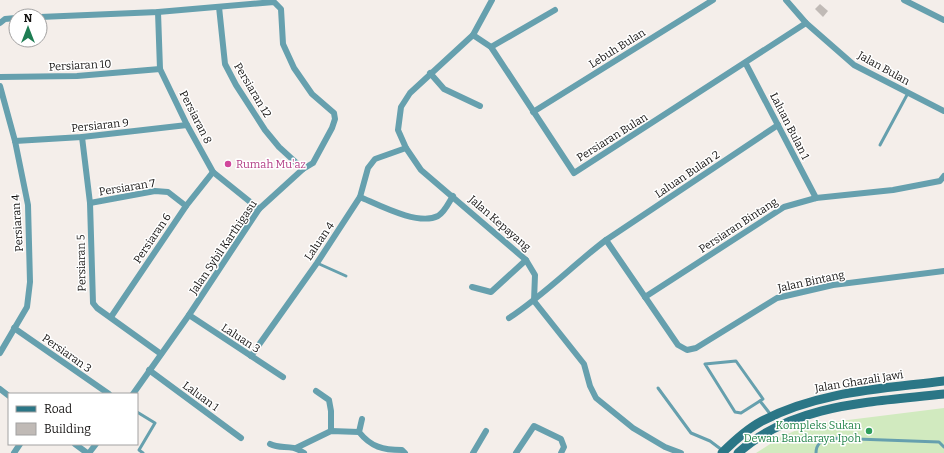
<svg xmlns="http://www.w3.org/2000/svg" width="944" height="453" viewBox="0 0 944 453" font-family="Bitter,serif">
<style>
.pitch{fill:#d1eabf}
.building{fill:#c0bab6}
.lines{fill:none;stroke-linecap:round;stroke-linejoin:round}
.lane{stroke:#66a0ae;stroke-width:3}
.street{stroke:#66a0ae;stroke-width:6}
.secondary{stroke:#2b7686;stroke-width:9}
.hotel-dot{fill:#d1479c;stroke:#fff;stroke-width:1.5}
.leisure-dot{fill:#2e9e5b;stroke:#fff;stroke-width:1.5}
.labels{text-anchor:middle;stroke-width:3;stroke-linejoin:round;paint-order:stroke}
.street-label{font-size:11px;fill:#161413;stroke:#fff}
.hotel-label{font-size:11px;fill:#b23c85;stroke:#fff;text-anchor:start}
.leisure-label{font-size:11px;fill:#27864d;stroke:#fff;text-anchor:end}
</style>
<rect width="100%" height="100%" fill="#f4eeea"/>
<polygon class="pitch" points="944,408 944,453 756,453 781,437 808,425"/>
<polygon class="building" points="820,4 828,11 823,17 815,9"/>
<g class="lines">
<g class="lane">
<polyline points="880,145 908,93"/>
<polyline points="317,263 346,276"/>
<polygon points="736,361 763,399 741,413 735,412 705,364"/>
<polyline points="658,388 691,433 710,441 722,450"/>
<polyline points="760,401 771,415"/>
<polyline points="137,412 155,423 139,450 143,453"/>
<path d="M816,453C816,444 821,441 829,438L939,442L944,447"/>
</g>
<g class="street">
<polyline points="492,0 473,35 410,93 401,107 398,130 406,148 421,170 526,260 535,275 534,301 584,364 590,386 596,398 633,428 665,447 681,453"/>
<polyline points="786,0 806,23 854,65 944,111"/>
<polyline points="904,0 944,20"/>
<polyline points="219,7 225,64 236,85 265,130 279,147 303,169"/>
<polyline points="158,12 160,69 187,125 213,172 259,209"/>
<polyline points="40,17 158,12 274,2 281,9 283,44 294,68 312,94 334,113 335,119 332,128 313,163 303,169 259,209 189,315 133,394"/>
<polyline points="0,23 5,19 16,18"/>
<polyline points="473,35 491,47 574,173 806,23"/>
<polyline points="491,47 555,10"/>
<polyline points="746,64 816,198"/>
<polyline points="430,73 444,89 480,106"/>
<polyline points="0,77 77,76 160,69"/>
<polyline points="0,86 15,141 28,205 30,282 27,307 0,353"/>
<polyline points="533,112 713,0"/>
<polyline points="82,137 90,203 93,303 97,308 161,354"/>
<polyline points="15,141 82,137 187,125"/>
<path d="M360,197C379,205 418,226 438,216C445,212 449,202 453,196"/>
<polyline points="90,203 155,191 168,192 186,206"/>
<polyline points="606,240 678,345 687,350 696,348 777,298 833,285 944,271"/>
<polyline points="472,287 491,292 526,260"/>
<polyline points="645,297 784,207 816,198 893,190 940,181 944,176"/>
<polyline points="189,315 283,377"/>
<polyline points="111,317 186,206 213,172"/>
<path d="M509,318C544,295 573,265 606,240L778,125"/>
<polyline points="14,328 109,394"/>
<polyline points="251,356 317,263 360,197 368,168 375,159 406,148"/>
<polyline points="149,370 241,438"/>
<polyline points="0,389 9,396"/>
<polyline points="316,391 329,400 331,411 331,431"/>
<path d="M362,419L359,432C371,447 383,450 402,450L405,453"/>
<polyline points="75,444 87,453"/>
<path d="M270,444C282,450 290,443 304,453"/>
<polyline points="296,448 331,431 359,432"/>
<polyline points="14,453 20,444"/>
<polyline points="89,453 96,444"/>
<polyline points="473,453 486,431"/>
<polyline points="516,453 534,426 561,439 564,447 561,453"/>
</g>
<g class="secondary">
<path d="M722,453C734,441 747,429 762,421C819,391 882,389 944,381"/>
<path d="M738,453C793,403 874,402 944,394"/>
</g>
</g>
<circle class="hotel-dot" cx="228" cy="164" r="4"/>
<circle class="leisure-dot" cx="869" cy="431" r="4"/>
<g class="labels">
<g class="street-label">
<text transform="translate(617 48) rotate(-32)" y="4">Lebuh Bulan</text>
<text transform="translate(80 65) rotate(-3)" y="4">Persiaran 10</text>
<text transform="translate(884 68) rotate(29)" y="4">Jalan Bulan</text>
<text transform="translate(253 90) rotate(59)" y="4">Persiaran 12</text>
<text transform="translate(196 117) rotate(63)" y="4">Persiaran 8</text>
<text transform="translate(100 125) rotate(-6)" y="4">Persiaran 9</text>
<text transform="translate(790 126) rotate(63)" y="4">Laluan Bulan 1</text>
<text transform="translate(612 137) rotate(-32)" y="4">Persiaran Bulan</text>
<text transform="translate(687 174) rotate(-34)" y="4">Laluan Bulan 2</text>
<text transform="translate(127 187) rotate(-9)" y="4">Persiaran 7</text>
<text transform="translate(17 223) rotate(-94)" y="4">Persiaran 4</text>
<text transform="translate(500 223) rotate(41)" y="4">Jalan Kepayang</text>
<text transform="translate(738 225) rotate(-33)" y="4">Persiaran Bintang</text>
<text transform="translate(152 238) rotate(-56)" y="4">Persiaran 6</text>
<text transform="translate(319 241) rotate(-56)" y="4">Laluan 4</text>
<text transform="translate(223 247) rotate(-56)" y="4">Jalan Sybil Karthigasu</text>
<text transform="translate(81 263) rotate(-91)" y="4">Persiaran 5</text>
<text transform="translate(811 281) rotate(-12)" y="4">Jalan Bintang</text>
<text transform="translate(241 338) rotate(33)" y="4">Laluan 3</text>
<text transform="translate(67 353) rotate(35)" y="4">Persiaran 3</text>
<text transform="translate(859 381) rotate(-9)" y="4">Jalan Ghazali Jawi</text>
<text transform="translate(201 396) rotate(36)" y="4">Laluan 1</text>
</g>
<g class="hotel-label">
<text x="236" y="168">Rumah Mu'az</text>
</g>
<g class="leisure-label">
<text x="861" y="429">Kompleks Sukan<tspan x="861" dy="13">Dewan Bandaraya Ipoh</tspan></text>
</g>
</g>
<rect x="8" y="393" width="130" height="52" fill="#ffffff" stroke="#a2a1a1"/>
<rect x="16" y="406" width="20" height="6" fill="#2b7686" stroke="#a2a1a1"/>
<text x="44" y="413" font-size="12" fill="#161413">Road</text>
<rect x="16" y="423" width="20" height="12" fill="#c0bab6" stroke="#a2a1a1"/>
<text x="44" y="433" font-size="12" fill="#161413">Building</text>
<g transform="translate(28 28)"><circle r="19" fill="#ffffff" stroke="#a2a1a1"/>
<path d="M0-3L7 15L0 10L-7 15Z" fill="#1e7d53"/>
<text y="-6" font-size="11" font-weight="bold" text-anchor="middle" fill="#161413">N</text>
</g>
</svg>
